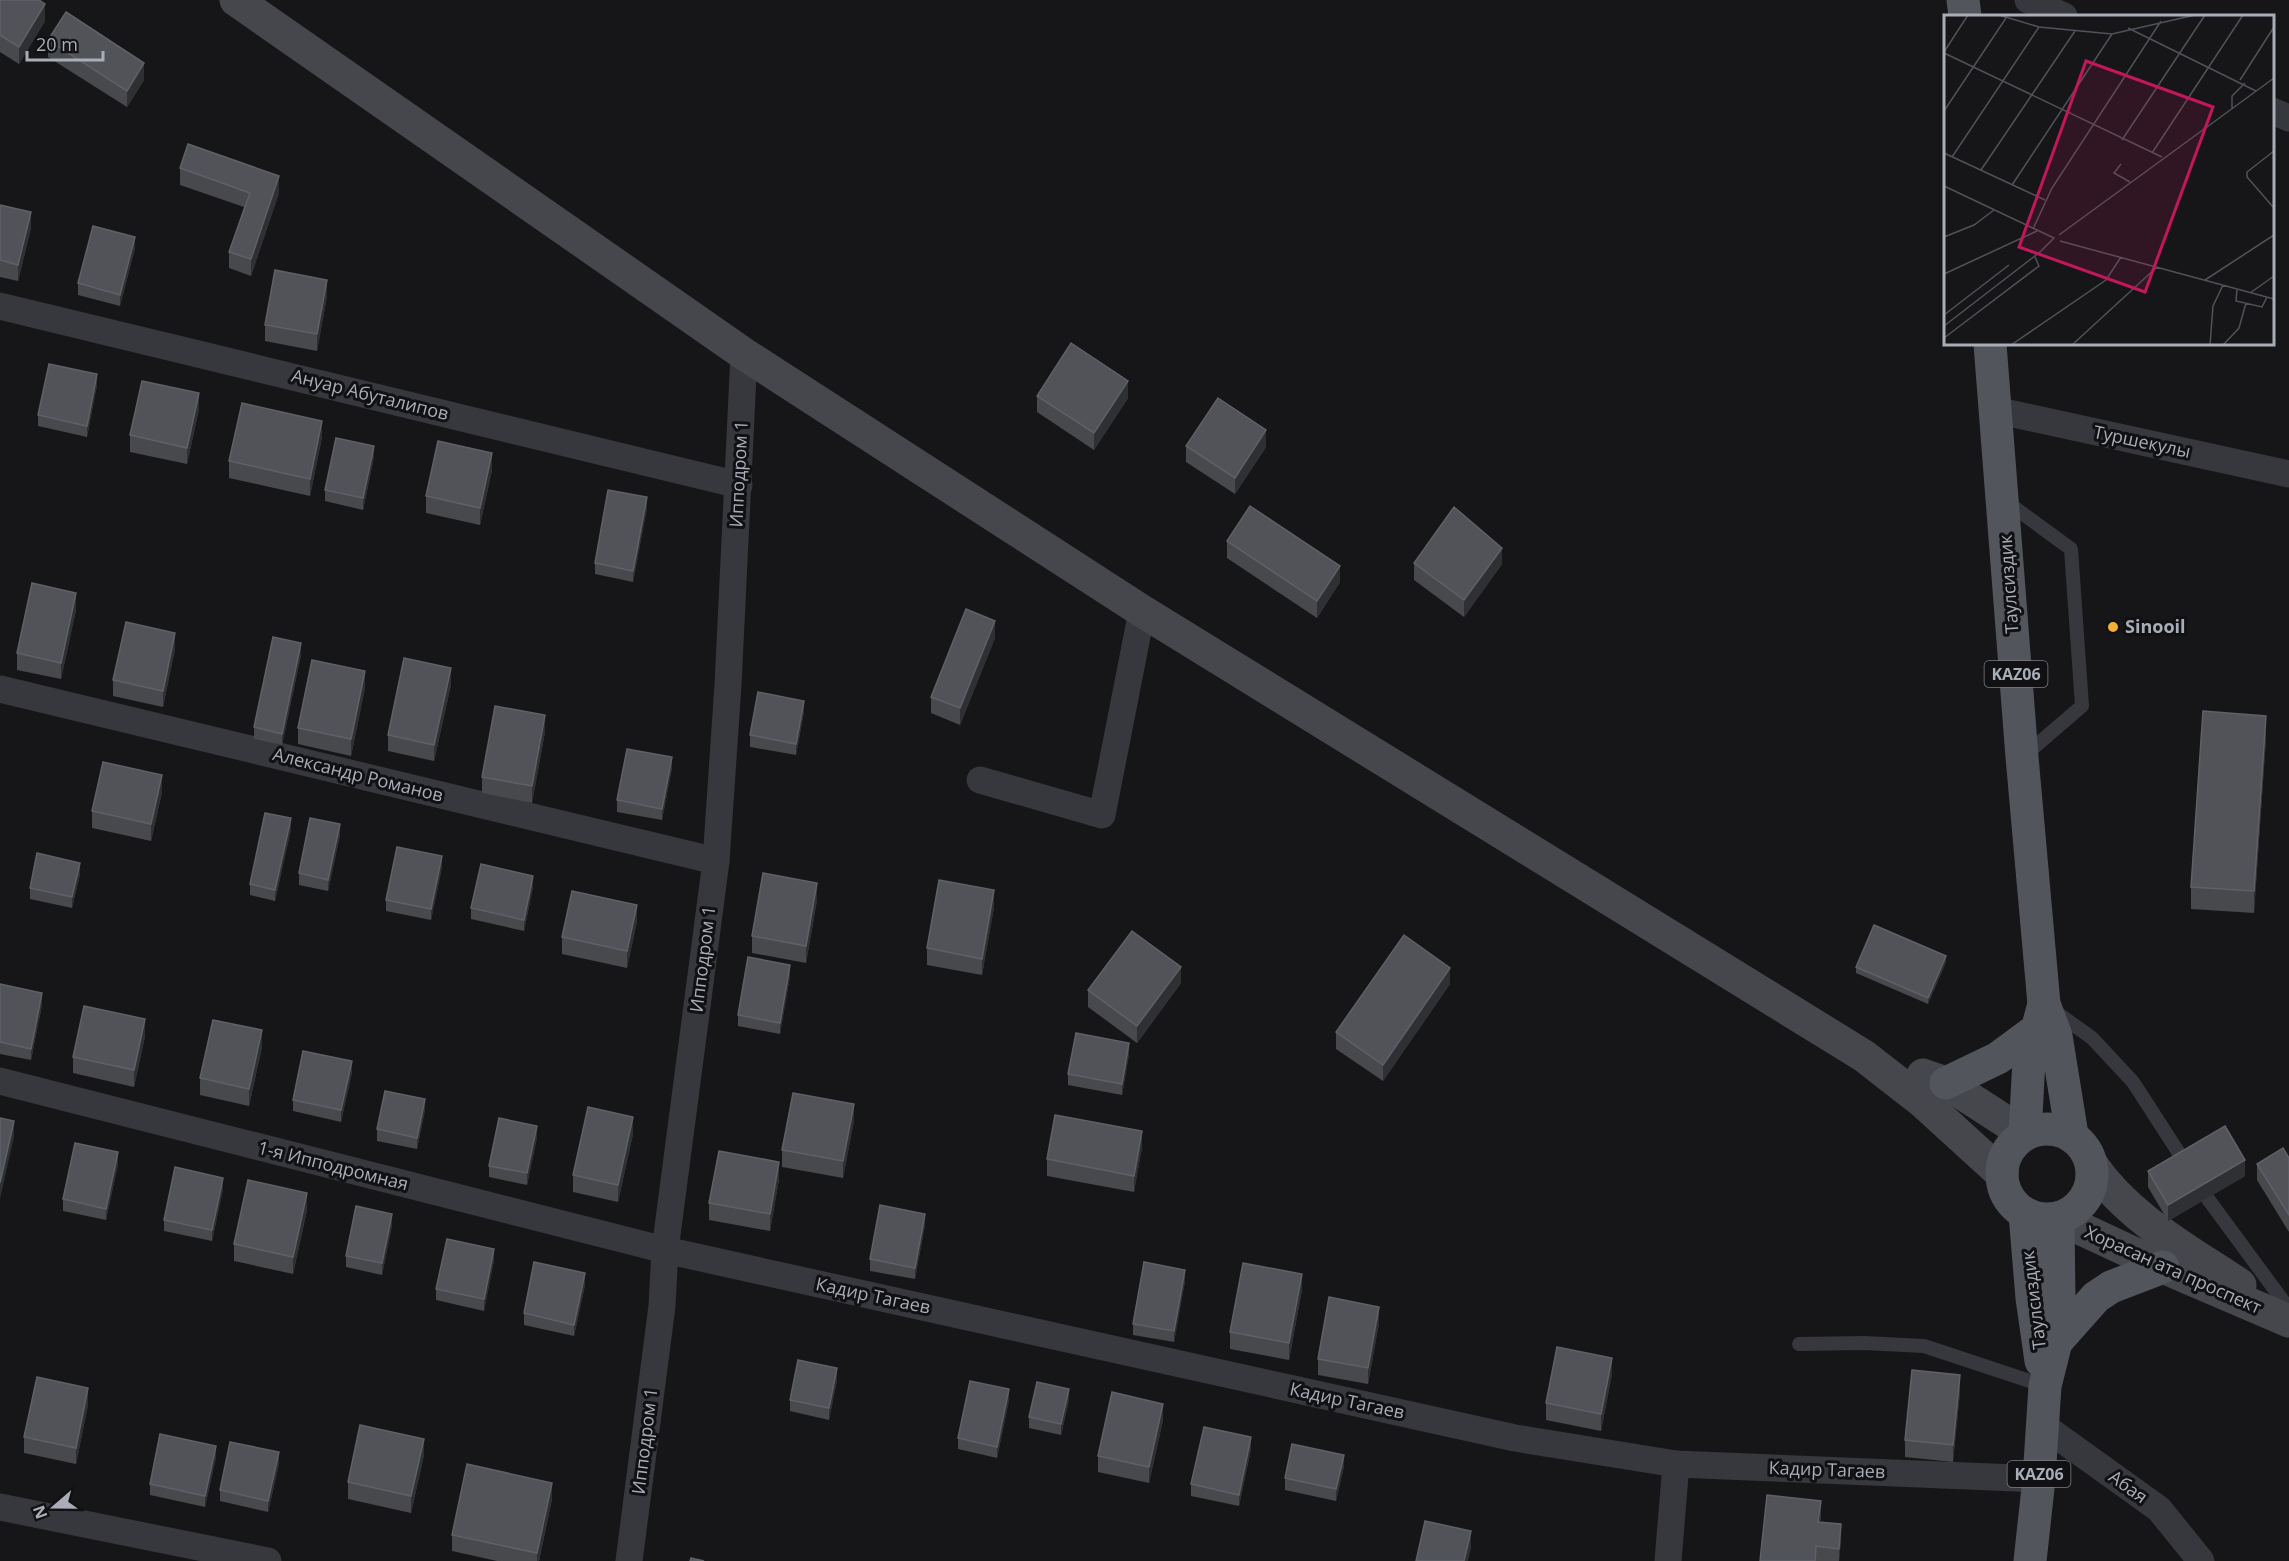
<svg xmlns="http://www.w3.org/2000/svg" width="2289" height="1561" viewBox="0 0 2289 1561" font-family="'Open Sans',sans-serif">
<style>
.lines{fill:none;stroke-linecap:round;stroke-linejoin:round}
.lane{stroke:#37383d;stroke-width:14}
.street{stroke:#37383d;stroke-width:27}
.secondary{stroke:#45474d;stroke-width:33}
.primary{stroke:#53555c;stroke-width:33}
.wall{fill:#47494d}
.shaded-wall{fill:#2f3033}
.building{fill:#525359;stroke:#5f6168;stroke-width:1.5}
.poi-dot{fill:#f2b134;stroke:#111113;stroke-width:2}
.labels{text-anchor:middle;stroke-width:6;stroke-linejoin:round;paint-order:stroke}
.shield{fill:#111113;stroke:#7b7e86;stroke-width:1.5}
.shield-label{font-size:16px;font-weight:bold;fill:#a8adb8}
.street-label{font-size:18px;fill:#a8adb8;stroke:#111113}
.poi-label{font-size:18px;font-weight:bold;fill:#a8adb8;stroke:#111113;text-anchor:start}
.inset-road{fill:none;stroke:#505258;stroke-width:1.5}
.view{fill:#c2185b;fill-opacity:0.15;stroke:#c2185b;stroke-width:3}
.inset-edge{fill:none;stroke:#a8adb8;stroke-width:3}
</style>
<rect width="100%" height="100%" fill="#161618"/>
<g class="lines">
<g class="lane">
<polyline points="2004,500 2071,549 2082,706 2024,756"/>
<polyline points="2053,1010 2092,1038 2133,1082 2186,1164"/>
<polyline points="2208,1199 2289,1309"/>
<polyline points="1799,1344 1864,1343 1924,1346 2045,1386"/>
</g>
<g class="street">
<polyline points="2028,0 2064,16"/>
<polyline points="2272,111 2289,118"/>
<polyline points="0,306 739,485"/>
<polyline points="1995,410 2289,474"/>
<polyline points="0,689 716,861"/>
<polyline points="980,780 1102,815 1142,611"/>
<polyline points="0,1081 665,1250 1515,1438 1676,1464 2039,1479"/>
<polyline points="2042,1425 2159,1509 2201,1561"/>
<polyline points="0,1507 268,1561"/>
<polyline points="629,1561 662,1306 665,1250 716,861 728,685 744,354"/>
<polyline points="1668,1561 1676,1464"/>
</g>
<g class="secondary">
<polyline points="236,0 744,354 1142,611 1864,1056 1923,1102 2002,1174"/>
<polyline points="1923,1075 1946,1083 2025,1134"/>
<path d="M2092,1165C2128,1218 2188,1250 2240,1285"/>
<polyline points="2058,1218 2163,1267 2289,1321"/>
</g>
<g class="primary">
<polyline points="1963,0 1965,16"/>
<polyline points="1990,344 2022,757 2044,1004 2056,1036 2072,1135"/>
<polyline points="1946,1083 1998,1058 2036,1030"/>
<circle cx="2047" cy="1174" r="45"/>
<polyline points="2025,1134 2029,1060 2044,1004"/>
<polyline points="2025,1214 2032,1298 2041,1361"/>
<polyline points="2056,1342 2096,1297 2111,1287 2163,1267"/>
<polyline points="2030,1561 2039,1479 2045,1386 2056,1342 2059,1301 2058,1218"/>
</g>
</g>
<g class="wall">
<polygon points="0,0 45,21 19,64 0,52"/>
<polygon points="48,40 144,80 127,107 48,57"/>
<polygon points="180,168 279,193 251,276 229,268 229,252 244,207 180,185"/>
<polygon points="0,205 31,228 18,281 0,277"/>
<polygon points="135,248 120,306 78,295 78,283"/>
<polygon points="327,296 317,351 265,341 265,325"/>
<polygon points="97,385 87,437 38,426 38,415"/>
<polygon points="1037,396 1128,398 1094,450 1037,412"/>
<polygon points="199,409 187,464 130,452 130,435"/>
<polygon points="322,437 310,496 229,478 229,461"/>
<polygon points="1186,446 1266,447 1235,494 1186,462"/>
<polygon points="374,457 363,510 325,501 325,490"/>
<polygon points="492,470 480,525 426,513 426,496"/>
<polygon points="647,508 633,582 595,574 595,563"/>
<polygon points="1227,541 1340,582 1317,618 1227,558"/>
<polygon points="1414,563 1502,564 1464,617 1414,580"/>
<polygon points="76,610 61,679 17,670 17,653"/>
<polygon points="995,638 960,725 931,713 931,697"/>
<polygon points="175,649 163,707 113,696 113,680"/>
<polygon points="301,655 282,745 254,739 254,727"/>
<polygon points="451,685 434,761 388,751 388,735"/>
<polygon points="365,688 351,756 298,744 298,728"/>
<polygon points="804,712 796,755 750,747 750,735"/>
<polygon points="545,732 532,803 482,793 482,777"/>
<polygon points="2266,738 2254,913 2191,909 2191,887"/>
<polygon points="672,768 662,820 617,812 617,800"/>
<polygon points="162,792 151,841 92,828 92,811"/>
<polygon points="291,829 275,901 250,895 250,884"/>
<polygon points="340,835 328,891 299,885 299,873"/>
<polygon points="442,867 431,920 386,911 386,900"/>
<polygon points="80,874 72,908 30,899 30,888"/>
<polygon points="533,887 524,931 471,919 471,908"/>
<polygon points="817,900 806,963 752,953 752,936"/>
<polygon points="994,907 982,975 927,965 927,948"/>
<polygon points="637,921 627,968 562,954 562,937"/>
<polygon points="1946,962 1928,1004 1856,973 1856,967"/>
<polygon points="790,976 780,1034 738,1026 738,1015"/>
<polygon points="1181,983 1137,1043 1088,1007 1088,990"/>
<polygon points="0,984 42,1005 31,1060 0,1054"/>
<polygon points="1450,984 1383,1081 1336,1049 1336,1032"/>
<polygon points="145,1036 134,1087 73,1073 73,1057"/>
<polygon points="262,1047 249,1106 200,1095 200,1078"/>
<polygon points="1129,1054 1122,1095 1068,1085 1068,1074"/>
<polygon points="352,1072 341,1122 293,1111 293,1100"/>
<polygon points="425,1110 417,1149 377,1141 377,1129"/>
<polygon points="854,1120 843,1178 782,1167 782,1150"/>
<polygon points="633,1134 618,1202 573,1192 573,1175"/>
<polygon points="537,1137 527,1185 489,1177 489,1166"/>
<polygon points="1142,1147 1134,1192 1047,1176 1047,1159"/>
<polygon points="2289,1158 2289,1232 2257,1180 2257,1164"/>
<polygon points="118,1164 106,1220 63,1211 63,1199"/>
<polygon points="2148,1171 2245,1176 2168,1221 2148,1187"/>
<polygon points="779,1179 770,1231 709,1220 709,1203"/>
<polygon points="223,1189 212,1241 164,1231 164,1220"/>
<polygon points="307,1210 293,1274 234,1261 234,1244"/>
<polygon points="392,1225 382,1275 346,1267 346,1256"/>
<polygon points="925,1225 915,1279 870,1271 870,1259"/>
<polygon points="494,1260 484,1311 436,1300 436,1289"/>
<polygon points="1185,1281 1174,1342 1133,1335 1133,1324"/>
<polygon points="585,1285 574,1336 524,1325 524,1313"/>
<polygon points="1302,1290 1289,1360 1230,1349 1230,1332"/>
<polygon points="1379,1323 1368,1384 1318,1375 1318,1359"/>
<polygon points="1612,1374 1601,1431 1546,1420 1546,1403"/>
<polygon points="837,1380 829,1420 790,1411 790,1400"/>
<polygon points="1960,1392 1953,1462 1905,1457 1905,1440"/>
<polygon points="1009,1400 997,1458 958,1449 958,1438"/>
<polygon points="1069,1400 1061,1435 1029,1428 1029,1417"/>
<polygon points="88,1405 76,1464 24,1453 24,1437"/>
<polygon points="1163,1420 1149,1483 1098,1472 1098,1456"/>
<polygon points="1251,1449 1239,1506 1191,1496 1191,1484"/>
<polygon points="424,1455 411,1513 348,1499 348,1482"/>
<polygon points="216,1457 205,1507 150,1495 150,1484"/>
<polygon points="279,1464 268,1512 220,1501 220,1490"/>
<polygon points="1344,1466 1336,1501 1285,1490 1285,1478"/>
<polygon points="552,1499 539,1561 497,1561 452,1551 452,1535"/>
<polygon points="1821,1517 1820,1522 1841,1540 1839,1561 1760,1561"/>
</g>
<g class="shaded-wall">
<polygon points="45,4 45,21 19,64 19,47"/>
<polygon points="144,63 144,80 127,107 127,91"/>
<polygon points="279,176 279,193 251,276 251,259"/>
<polygon points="31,212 31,228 18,281 18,265"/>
<polygon points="135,237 135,248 120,306 120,295"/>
<polygon points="327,280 327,296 317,351 317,334"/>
<polygon points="97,374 97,385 87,437 87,426"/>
<polygon points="1128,381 1128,398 1094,450 1094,433"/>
<polygon points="199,393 199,409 187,464 187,448"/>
<polygon points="322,421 322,437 310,496 310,479"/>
<polygon points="1266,430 1266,447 1235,494 1235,478"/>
<polygon points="374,446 374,457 363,510 363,498"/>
<polygon points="492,453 492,470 480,525 480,508"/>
<polygon points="647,497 647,508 633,582 633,571"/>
<polygon points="1502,548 1502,564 1464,617 1464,600"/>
<polygon points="1340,566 1340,582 1317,618 1317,601"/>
<polygon points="76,593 76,610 61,679 61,663"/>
<polygon points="995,621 995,638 960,725 960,708"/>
<polygon points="175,633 175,649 163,707 163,691"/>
<polygon points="301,643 301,655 282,745 282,734"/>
<polygon points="451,668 451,685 434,761 434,745"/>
<polygon points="365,671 365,688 351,756 351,739"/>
<polygon points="804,701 804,712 796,755 796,744"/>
<polygon points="545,715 545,732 532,803 532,786"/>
<polygon points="2266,716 2266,738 2254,913 2254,891"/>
<polygon points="672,757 672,768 662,820 662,809"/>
<polygon points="162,775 162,792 151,841 151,824"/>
<polygon points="291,818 291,829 275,901 275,890"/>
<polygon points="340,824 340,835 328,891 328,880"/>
<polygon points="442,856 442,867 431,920 431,909"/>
<polygon points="80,863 80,874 72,908 72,897"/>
<polygon points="533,876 533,887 524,931 524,920"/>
<polygon points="817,883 817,900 806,963 806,946"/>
<polygon points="994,890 994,907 982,975 982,959"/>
<polygon points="637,905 637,921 627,968 627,951"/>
<polygon points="1946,956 1946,962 1928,1004 1928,998"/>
<polygon points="790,965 790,976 780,1034 780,1023"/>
<polygon points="1181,967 1181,983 1137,1043 1137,1026"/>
<polygon points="1450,968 1450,984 1383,1081 1383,1065"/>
<polygon points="42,993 42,1005 31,1060 31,1049"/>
<polygon points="145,1019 145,1036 134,1087 134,1070"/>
<polygon points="262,1030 262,1047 249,1106 249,1089"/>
<polygon points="1129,1043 1129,1054 1122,1095 1122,1084"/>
<polygon points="352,1061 352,1072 341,1122 341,1110"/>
<polygon points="425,1099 425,1110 417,1149 417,1138"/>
<polygon points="854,1104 854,1120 843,1178 843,1161"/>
<polygon points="633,1117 633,1134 618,1202 618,1185"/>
<polygon points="14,1121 14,1137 0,1199 0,1183"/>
<polygon points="537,1126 537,1137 527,1185 527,1173"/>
<polygon points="1142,1131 1142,1147 1134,1192 1134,1176"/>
<polygon points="118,1152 118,1164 106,1220 106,1209"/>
<polygon points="2245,1160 2245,1176 2168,1221 2168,1205"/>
<polygon points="779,1162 779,1179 770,1231 770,1214"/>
<polygon points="223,1178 223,1189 212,1241 212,1230"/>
<polygon points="307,1193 307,1210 293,1274 293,1257"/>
<polygon points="392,1214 392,1225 382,1275 382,1263"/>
<polygon points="925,1214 925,1225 915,1279 915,1268"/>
<polygon points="494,1249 494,1260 484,1311 484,1299"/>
<polygon points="1185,1270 1185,1281 1174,1342 1174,1331"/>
<polygon points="585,1273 585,1285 574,1336 574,1325"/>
<polygon points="1302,1274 1302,1290 1289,1360 1289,1343"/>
<polygon points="1379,1307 1379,1323 1368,1384 1368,1368"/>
<polygon points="1612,1358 1612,1374 1601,1431 1601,1414"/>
<polygon points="837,1368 837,1380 829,1420 829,1408"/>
<polygon points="1960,1375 1960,1392 1953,1462 1953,1445"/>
<polygon points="88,1388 88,1405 76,1464 76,1448"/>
<polygon points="1009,1389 1009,1400 997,1458 997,1447"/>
<polygon points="1069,1389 1069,1400 1061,1435 1061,1424"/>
<polygon points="1163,1404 1163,1420 1149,1483 1149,1467"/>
<polygon points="1251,1437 1251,1449 1239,1506 1239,1495"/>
<polygon points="424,1439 424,1455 411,1513 411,1496"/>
<polygon points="216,1446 216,1457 205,1507 205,1496"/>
<polygon points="279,1452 279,1464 268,1512 268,1501"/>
<polygon points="1344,1455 1344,1466 1336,1501 1336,1489"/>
<polygon points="552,1483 552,1499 539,1561 537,1561 537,1553"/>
<polygon points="1821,1501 1821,1517 1818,1538 1818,1522"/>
<polygon points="1841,1524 1841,1540 1839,1561 1839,1549"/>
<polygon points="1471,1531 1471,1548 1468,1561 1464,1561"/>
</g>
<g class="building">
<polygon points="0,0 39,0 45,4 19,47 0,35"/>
<polygon points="66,12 144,63 127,91 48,40"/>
<polygon points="188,144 279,176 251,259 229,252 250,193 180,168"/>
<polygon points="0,205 31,212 18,265 0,260"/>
<polygon points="93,226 135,237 120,295 78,283"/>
<polygon points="275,270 327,280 317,334 265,325"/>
<polygon points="1071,343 1128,381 1094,433 1037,396"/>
<polygon points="49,364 97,374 87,426 38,415"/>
<polygon points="142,381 199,393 187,448 130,435"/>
<polygon points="1218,398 1266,430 1235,478 1186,446"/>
<polygon points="242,403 322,421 310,479 229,461"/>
<polygon points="336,438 374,446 363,498 325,490"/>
<polygon points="438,441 492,453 480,508 426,496"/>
<polygon points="608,490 647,497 633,571 595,563"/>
<polygon points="1250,506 1340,566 1317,601 1227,541"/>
<polygon points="1454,507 1502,548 1464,600 1414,563"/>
<polygon points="32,583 76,593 61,663 17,653"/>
<polygon points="966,609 995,621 960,708 931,697"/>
<polygon points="126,622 175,633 163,691 113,680"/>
<polygon points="273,637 301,643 282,734 254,727"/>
<polygon points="404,658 451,668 434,745 388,735"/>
<polygon points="312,660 365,671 351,739 298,728"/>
<polygon points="758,692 804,701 796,744 750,735"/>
<polygon points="495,706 545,715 532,786 482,777"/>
<polygon points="2203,711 2266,716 2254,891 2191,887"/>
<polygon points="627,749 672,757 662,809 617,800"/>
<polygon points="103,762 162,775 151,824 92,811"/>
<polygon points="265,813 291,818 275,890 250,884"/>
<polygon points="310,818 340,824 328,880 299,873"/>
<polygon points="397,847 442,856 431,909 386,900"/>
<polygon points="37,853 80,863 72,897 30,888"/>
<polygon points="481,864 533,876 524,920 471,908"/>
<polygon points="763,873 817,883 806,946 752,936"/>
<polygon points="939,880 994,890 982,959 927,948"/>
<polygon points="572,891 637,905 627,951 562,937"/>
<polygon points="1874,925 1946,956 1928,998 1856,967"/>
<polygon points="1132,931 1181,967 1137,1026 1088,990"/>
<polygon points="1404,935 1450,968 1383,1065 1336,1032"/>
<polygon points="748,957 790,965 780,1023 738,1015"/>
<polygon points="0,984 42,993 31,1049 0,1042"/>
<polygon points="84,1006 145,1019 134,1070 73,1057"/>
<polygon points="213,1020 262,1030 249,1089 200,1078"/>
<polygon points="1076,1033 1129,1043 1122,1084 1068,1074"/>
<polygon points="303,1051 352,1061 341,1110 293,1100"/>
<polygon points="385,1091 425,1099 417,1138 377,1129"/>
<polygon points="793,1093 854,1104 843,1161 782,1150"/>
<polygon points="588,1107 633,1117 618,1185 573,1175"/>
<polygon points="1055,1115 1142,1131 1134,1176 1047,1159"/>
<polygon points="0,1118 14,1121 0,1183"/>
<polygon points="499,1118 537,1126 527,1173 489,1166"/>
<polygon points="2225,1126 2245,1160 2168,1205 2148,1171"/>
<polygon points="75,1143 118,1152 106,1209 63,1199"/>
<polygon points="2283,1148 2289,1158 2289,1215 2257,1164"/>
<polygon points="719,1151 779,1162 770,1214 709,1203"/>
<polygon points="175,1167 223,1178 212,1230 164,1220"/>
<polygon points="248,1180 307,1193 293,1257 234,1244"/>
<polygon points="880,1205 925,1214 915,1268 870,1259"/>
<polygon points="356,1206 392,1214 382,1263 346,1256"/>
<polygon points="447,1239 494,1249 484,1299 436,1289"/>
<polygon points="534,1262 585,1273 574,1325 524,1313"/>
<polygon points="1144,1262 1185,1270 1174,1331 1133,1324"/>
<polygon points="1243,1263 1302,1274 1289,1343 1230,1332"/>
<polygon points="1329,1297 1379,1307 1368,1368 1318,1359"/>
<polygon points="1557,1347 1612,1358 1601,1414 1546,1403"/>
<polygon points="798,1360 837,1368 829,1408 790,1400"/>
<polygon points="1912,1370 1960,1375 1953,1445 1905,1440"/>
<polygon points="37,1377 88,1388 76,1448 24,1437"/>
<polygon points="970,1381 1009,1389 997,1447 958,1438"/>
<polygon points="1037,1382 1069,1389 1061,1424 1029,1417"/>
<polygon points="1112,1392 1163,1404 1149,1467 1098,1456"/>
<polygon points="360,1425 424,1439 411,1496 348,1482"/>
<polygon points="1204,1427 1251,1437 1239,1495 1191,1484"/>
<polygon points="160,1434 216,1446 205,1496 150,1484"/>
<polygon points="230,1442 279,1452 268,1501 220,1490"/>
<polygon points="1292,1444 1344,1455 1336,1489 1285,1478"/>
<polygon points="467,1464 552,1483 537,1553 452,1535"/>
<polygon points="1767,1495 1821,1501 1818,1522 1841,1524 1839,1549 1816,1546 1815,1561 1760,1561"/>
<polygon points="1425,1521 1471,1531 1464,1561 1416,1561"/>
<polygon points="691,1558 704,1561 690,1561"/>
</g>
<circle class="poi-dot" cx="2113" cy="627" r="6"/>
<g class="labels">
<g class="shield">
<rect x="1984.5" y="661" width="63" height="26" rx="4.5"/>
<rect x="2007.5" y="1461" width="63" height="26" rx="4.5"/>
</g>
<g class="shield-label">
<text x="2016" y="680">KAZ06</text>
<text x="2039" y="1480">KAZ06</text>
</g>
<g class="street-label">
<text transform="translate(370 395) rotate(14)" y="6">Ануар Абуталипов</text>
<text transform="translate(2142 442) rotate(12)" y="6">Туршекулы</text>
<text transform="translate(739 474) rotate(-87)" y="6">Ипподром 1</text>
<text transform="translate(2009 584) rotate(-94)" y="6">Таулсиздик</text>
<text transform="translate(358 775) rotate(14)" y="6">Александр Романов</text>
<text transform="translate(703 959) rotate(-83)" y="6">Ипподром 1</text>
<text transform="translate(333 1166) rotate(14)" y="6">1-я Ипподромная</text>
<text transform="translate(2173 1270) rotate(24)" y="6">Хорасан ата проспект</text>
<text transform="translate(873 1296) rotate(12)" y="6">Кадир Тагаев</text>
<text transform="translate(2034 1300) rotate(-97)" y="6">Таулсиздик</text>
<text transform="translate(1347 1401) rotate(12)" y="6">Кадир Тагаев</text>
<text transform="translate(645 1441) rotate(-83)" y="6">Ипподром 1</text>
<text transform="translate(1827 1470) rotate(2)" y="6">Кадир Тагаев</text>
<text transform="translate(2128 1487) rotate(36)" y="6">Абая</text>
</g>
<g class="poi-label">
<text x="2125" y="633">Sinooil</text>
</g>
</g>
<g transform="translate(1944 15)">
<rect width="330" height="330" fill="#161618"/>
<path class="inset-road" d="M55,0L95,12L168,19L251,0M184,13L312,76M0,37L24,0M0,38L218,142M296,65L330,12M288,93V81L301,68M0,96L62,3M178,125L261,0M330,136L303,157V162L330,193M0,138L101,185M208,138L299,0M8,142L95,12M177,149L170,158L186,167M37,155L131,16M68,170L168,19M0,171L110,223L94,239M89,214L108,173L217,6M115,220L330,63M0,222L30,210L50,195M116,226L330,284M0,259L93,216M261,265L330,220M293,274L292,286L318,292L323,282M306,278L330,261M0,300L65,250M0,311L96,237M0,323L95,251L91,242M67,330L162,265L177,242M128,330L213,252M266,330L269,291L279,270M279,330L295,313L302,288"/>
<path class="view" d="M142,46L269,92L201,277L75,232Z"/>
<rect width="330" height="330" class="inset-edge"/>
</g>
<g transform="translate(54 1507) rotate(250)" stroke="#111113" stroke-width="4.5" paint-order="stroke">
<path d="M0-4.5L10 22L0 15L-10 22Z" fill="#a8adb8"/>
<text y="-9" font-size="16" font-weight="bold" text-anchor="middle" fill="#a8adb8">N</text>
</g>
<path d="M27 51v9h76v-9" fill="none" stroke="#a8adb8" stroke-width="3"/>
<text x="36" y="51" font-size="18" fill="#a8adb8" stroke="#111113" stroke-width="4.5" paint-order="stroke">20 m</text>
</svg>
